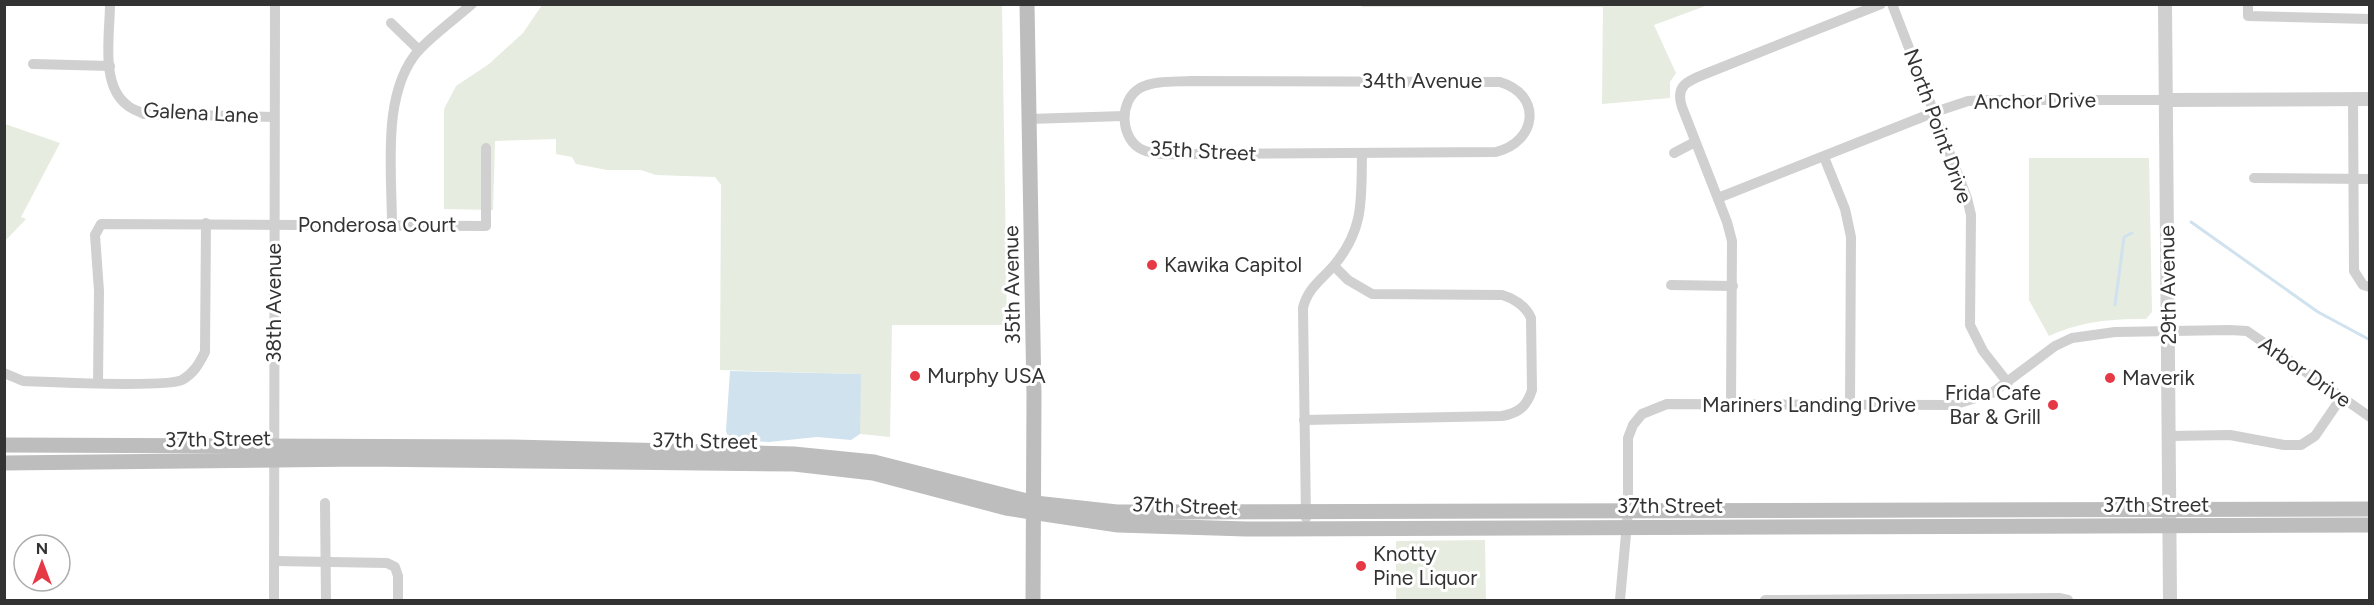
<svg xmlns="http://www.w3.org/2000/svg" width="2374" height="605" viewBox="0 0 2374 605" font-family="Figtree,sans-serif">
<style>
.green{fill:#e6ecdf}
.water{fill:#cfe2ee}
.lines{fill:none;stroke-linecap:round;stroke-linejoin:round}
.stream{stroke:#cfe2ee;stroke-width:3}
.minor{stroke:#d0d0d0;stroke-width:10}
.tertiary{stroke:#d0d0d0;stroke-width:14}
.secondary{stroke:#bdbdbd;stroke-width:15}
.poi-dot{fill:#e63946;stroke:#fff;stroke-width:2}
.labels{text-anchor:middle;stroke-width:6;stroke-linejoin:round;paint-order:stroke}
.street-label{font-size:21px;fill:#333;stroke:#fff}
.poi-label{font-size:21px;fill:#333;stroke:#fff;text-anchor:start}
</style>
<rect width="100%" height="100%" fill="#fff"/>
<g class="green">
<polygon points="542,5 1002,5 1007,325 892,325 890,437 860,434 860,374 720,370 721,185 715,177 656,175 641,170 607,170 576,164 572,157 556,154 556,139 495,141 493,210 444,209 444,109 456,86 489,64 523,33"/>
<polygon points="1362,5 1362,4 1708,5 1654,25 1676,73 1670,82 1670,98 1602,104 1603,7 1362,7"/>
<polygon points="5,124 60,143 21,217 26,219 5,241"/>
<path d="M2029,158H2149L2152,312L2146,319C2109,319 2083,321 2049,336L2029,300Z"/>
<polygon points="1485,540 1486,600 1396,600 1396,541"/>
</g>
<polygon class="water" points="730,371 861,374 860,434 851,440 817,437 769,442 729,439 726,431"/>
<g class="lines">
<g class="stream">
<polyline points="2191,222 2318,312 2370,340"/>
<polyline points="2115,305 2124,237 2132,233"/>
</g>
<g class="minor">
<path d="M110,4C110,34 100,85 127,105C131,109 138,111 144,114L274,117"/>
<polyline points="1892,4 1967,198 1971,215 1970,325 1983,351 2008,383"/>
<polyline points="2248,4 2248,16 2370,19"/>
<polyline points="391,23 419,50"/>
<polyline points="33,64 110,66"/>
<path d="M1191,81L1500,82C1543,95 1537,142 1496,152L1189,154C1175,154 1157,156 1143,150C1120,140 1118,101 1140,88C1155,80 1175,82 1191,81Z"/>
<polyline points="2353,99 2354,271 2363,285 2370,287"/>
<polyline points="1029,119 1124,116"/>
<polyline points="1674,153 1695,142"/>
<polyline points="1824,157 1845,209 1851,237 1850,405"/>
<polyline points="2254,178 2370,179"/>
<polyline points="1718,198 1935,112 1968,101 1986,100 2165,100"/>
<path d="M392,225C392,171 381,92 419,50C435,33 455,19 472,4"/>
<polyline points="1671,285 1733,286"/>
<path d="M4,373L23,381C50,382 164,388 182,380C194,373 199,364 205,352L206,223"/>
<polyline points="98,382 99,291 95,235 101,224 486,226 486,148"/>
<path d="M1731,405L1732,241L1727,222L1682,107C1675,86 1687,81 1705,74L1881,4"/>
<path d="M1304,420L1502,416C1519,413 1527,406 1532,390L1531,318C1525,305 1515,299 1502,295L1372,294L1348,280L1334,266"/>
<polyline points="2169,436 2230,435 2284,445 2301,445 2315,436 2341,398"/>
<polyline points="325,503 326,600"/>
<path d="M1306,518L1303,308C1308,287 1323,279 1335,264C1365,228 1361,197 1362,154"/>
<polyline points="275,561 387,563 395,567 398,576 398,600"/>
<polyline points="274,600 275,4"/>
<polyline points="1620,600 1628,512 1628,438 1633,425 1642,414 1667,404 1953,405 1992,393 2055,346 2072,338 2115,332 2230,330 2247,331 2370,417"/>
<polyline points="1765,600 2059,598 2068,600"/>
</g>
<g class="tertiary">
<polyline points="2165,4 2170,600"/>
<polyline points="2165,100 2370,99"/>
</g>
<g class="secondary">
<polyline points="1027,4 1034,395 1033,600"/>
<polyline points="4,445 513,447 794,454 874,462 1035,503 1117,512 2370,509"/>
<polyline points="4,463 364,459 794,464 873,473 1006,508 1051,515 1118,525 1246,529 2370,525"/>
</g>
</g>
<g class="poi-dot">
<circle cx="1152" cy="265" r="6"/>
<circle cx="915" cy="376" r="6"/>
<circle cx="2110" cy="378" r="6"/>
<circle cx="2053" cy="405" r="6"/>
<circle cx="1361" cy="566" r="6"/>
</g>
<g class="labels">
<g class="street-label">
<text x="1422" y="88">34th Avenue</text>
<text transform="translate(2035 101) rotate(-1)" y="7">Anchor Drive</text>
<text transform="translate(201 113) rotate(3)" y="7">Galena Lane</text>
<text transform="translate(1938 126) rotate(70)" y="7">North Point Drive</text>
<text transform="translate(1203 151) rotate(3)" y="7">35th Street</text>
<text x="377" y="232">Ponderosa Court</text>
<text transform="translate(1012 285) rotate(-91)" y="7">35th Avenue</text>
<text transform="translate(2168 285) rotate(-91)" y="7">29th Avenue</text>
<text transform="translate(274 303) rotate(-90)" y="7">38th Avenue</text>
<text transform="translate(2305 372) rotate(35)" y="7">Arbor Drive</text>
<text x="1809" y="412">Mariners Landing Drive</text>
<text transform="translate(218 439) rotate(-1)" y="7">37th Street</text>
<text transform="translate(705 441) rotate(1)" y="7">37th Street</text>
<text x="2156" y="512">37th Street</text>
<text transform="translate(1185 506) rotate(2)" y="7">37th Street</text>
<text x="1670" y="513">37th Street</text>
</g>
<g class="poi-label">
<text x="1164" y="272">Kawika Capitol</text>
<text x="927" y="383">Murphy USA</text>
<text x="2122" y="385">Maverik</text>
<text x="2041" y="400" text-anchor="end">Frida Cafe<tspan x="2041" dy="24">Bar &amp; Grill</tspan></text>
<text x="1373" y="561">Knotty<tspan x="1373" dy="24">Pine Liquor</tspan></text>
</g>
</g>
<rect width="2374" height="605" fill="none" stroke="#333333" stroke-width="12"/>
<g transform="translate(42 563)"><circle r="28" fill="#ffffff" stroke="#adadad" stroke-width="1.5"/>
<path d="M0-4.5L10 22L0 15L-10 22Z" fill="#e63946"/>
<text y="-9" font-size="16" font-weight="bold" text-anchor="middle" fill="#333333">N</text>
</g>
</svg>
